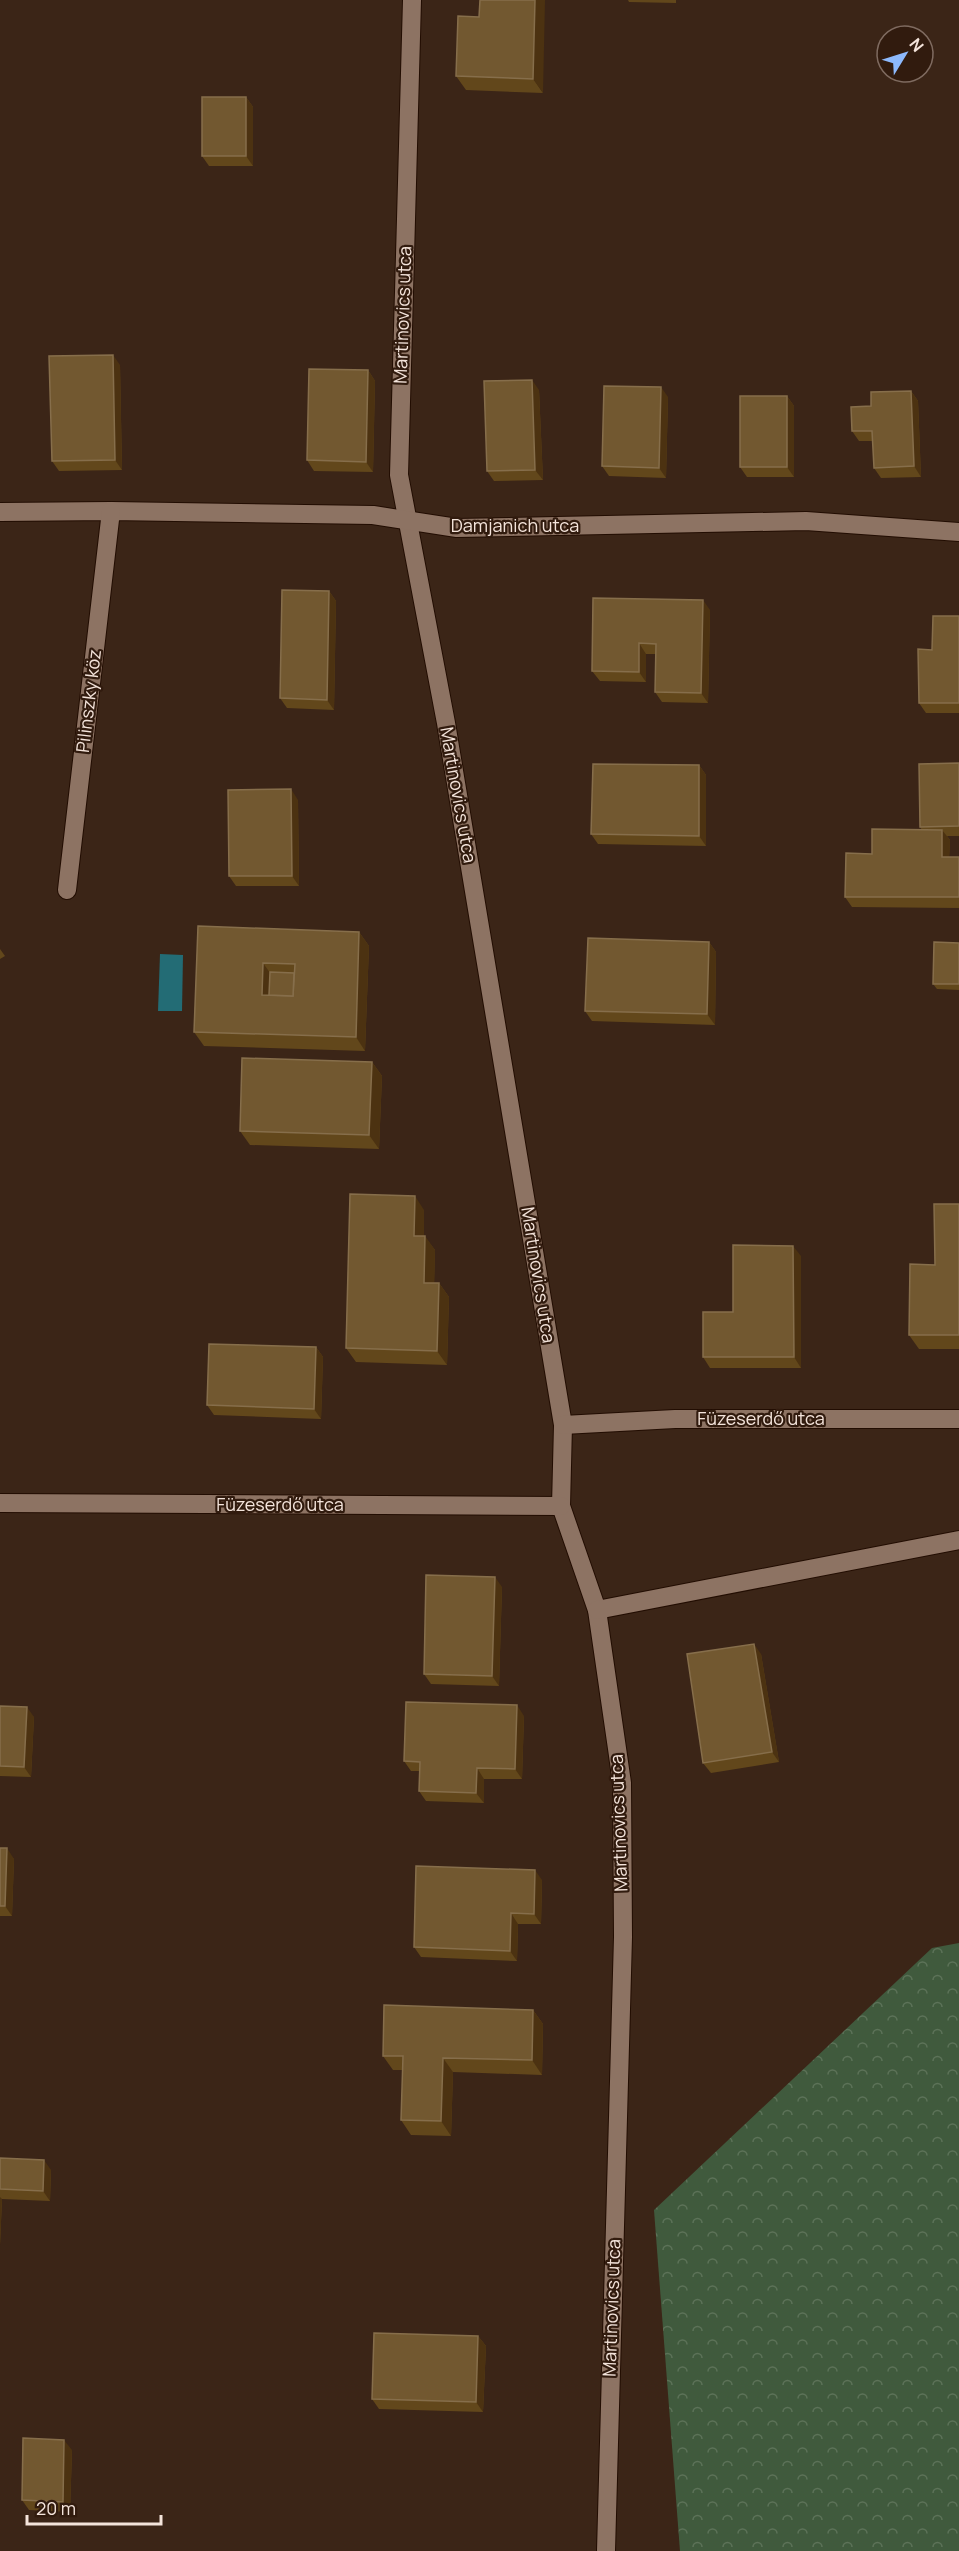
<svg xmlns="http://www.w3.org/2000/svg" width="959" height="2551" viewBox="0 0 959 2551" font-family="Manrope,sans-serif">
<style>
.forest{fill:url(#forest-crowns)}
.water{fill:#236c75}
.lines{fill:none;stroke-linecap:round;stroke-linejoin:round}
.street-casing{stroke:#220d02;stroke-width:20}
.street{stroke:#8d7363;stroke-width:18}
.wall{fill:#62471b}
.shaded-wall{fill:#4c3211}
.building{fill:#725830;stroke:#866e4b;stroke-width:1.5;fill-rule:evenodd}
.labels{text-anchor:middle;stroke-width:4.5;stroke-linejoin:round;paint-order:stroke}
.street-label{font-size:18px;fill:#f4e4db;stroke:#311b0e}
</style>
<defs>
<pattern id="forest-crowns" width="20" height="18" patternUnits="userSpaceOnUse" patternTransform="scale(1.5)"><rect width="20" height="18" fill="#405a3d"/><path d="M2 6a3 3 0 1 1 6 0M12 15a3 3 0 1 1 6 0" fill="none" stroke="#5c7258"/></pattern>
</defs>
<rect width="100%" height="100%" fill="#3b2517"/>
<polygon class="forest" points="959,1943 959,2551 680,2551 654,2210 932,1948"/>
<polygon class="water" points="160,954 183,955 182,1011 158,1011"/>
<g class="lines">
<g class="street-casing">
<g id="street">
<polyline points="412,0 399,475 446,723 563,1425 561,1506 597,1610 622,1783 623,1937 606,2551"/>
<polyline points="0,512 111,511 373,515 457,528 806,521 959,532"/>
<polyline points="67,890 111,511"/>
<polyline points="563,1425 675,1419 959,1419"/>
<polyline points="0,1503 561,1506"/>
<polyline points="597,1610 959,1540"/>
</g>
</g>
<use href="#street" class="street"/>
</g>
<g class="wall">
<polygon points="480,0 543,93 466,90 456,76 479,17"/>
<polygon points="628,0 676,0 676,3 629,2"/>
<polygon points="246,97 253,107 253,166 209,166 202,156"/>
<polygon points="120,365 122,470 59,471 52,461"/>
<polygon points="368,370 375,381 373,472 314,471 307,460"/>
<polygon points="539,390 543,480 494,481 487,471"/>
<polygon points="911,391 918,401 921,477 881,478 874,468 873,441 859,441 852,431 871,406"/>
<polygon points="787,396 794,406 794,477 747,477 740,467"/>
<polygon points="668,397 666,478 609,476 602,466"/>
<polygon points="329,591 336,601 334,710 287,708 280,698"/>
<polygon points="593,598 710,610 708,703 662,702 655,692 656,654 646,654 646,682 600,681 592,671"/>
<polygon points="959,616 959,713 926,713 919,703 932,650"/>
<polygon points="959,763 959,836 947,836 950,840 949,857 959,857 959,908 852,907 845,897 872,854 922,830 920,827"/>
<polygon points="699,765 706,775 706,846 598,844 591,834"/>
<polygon points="298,800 299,886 236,886 229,876"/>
<polygon points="198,926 359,932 369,946 365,1051 204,1046 194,1032"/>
<polygon points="709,942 716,952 715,1025 592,1021 585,1011"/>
<polygon points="959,943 959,990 937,989 933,984"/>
<polygon points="0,949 5,956 0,959"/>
<polygon points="372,1062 382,1076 379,1149 250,1145 240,1131"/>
<polygon points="959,1204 959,1349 919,1349 909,1335 935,1265"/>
<polygon points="424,1210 424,1236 435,1250 434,1283 439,1283 449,1297 447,1365 356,1362 346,1348"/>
<polygon points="801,1256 801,1368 710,1368 703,1357 733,1312"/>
<polygon points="316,1347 323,1357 321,1419 214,1415 207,1405"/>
<polygon points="502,1587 499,1686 431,1684 424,1674"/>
<polygon points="761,1654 779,1762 711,1773 703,1763"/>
<polygon points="0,1706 34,1717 31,1777 0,1776"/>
<polygon points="524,1716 522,1779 484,1779 484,1803 426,1801 419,1791 419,1771 411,1771 404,1761"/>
<polygon points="0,1848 14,1859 12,1916 0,1916"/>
<polygon points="542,1880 541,1924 518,1924 517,1961 421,1957 414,1947"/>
<polygon points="533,2010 543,2024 542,2075 453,2072 451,2136 411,2135 401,2120 403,2070 393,2070 383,2056"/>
<polygon points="0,2158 51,2170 50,2201 2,2199 0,2245"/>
<polygon points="478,2336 486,2346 483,2412 379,2409 372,2399"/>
<polygon points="72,2450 70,2512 29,2510 22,2500"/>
</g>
<g class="shaded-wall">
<polygon points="535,0 545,0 543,93 533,79"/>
<polygon points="246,97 253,107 253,166 246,156"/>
<polygon points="113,355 120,365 122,470 115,460"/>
<polygon points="368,370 375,381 373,472 366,462"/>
<polygon points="532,380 539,390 543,480 535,470"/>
<polygon points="661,387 668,397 666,478 659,468"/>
<polygon points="911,391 918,401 921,477 914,466"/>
<polygon points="787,396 794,406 794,477 787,467"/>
<polygon points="329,591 336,601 334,710 327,700"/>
<polygon points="703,600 710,610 708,703 701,693"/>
<polygon points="639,643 646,654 646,682 639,672"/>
<polygon points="699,765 706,775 706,846 699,836"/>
<polygon points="291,789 298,800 299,886 292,876"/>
<polygon points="942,830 950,840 949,867 942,857"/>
<polygon points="359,932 369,946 365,1051 356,1037"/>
<polygon points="709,942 716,952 715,1025 707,1014"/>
<polygon points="263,963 273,977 272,1004 262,995"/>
<polygon points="372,1062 382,1076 379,1149 369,1135"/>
<polygon points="415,1196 424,1210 424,1250 414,1236"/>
<polygon points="425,1236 435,1250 434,1297 424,1283"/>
<polygon points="793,1246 801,1256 801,1368 794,1357"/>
<polygon points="439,1283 449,1297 447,1365 437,1351"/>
<polygon points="316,1347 323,1357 321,1419 314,1409"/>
<polygon points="495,1577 502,1587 499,1686 492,1676"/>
<polygon points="754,1644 761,1654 779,1762 772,1752"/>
<polygon points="517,1705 524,1716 522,1779 515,1769"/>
<polygon points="27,1707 34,1717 31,1777 24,1767"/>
<polygon points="477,1768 484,1779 484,1803 476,1793"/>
<polygon points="7,1848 14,1859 12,1916 5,1906"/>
<polygon points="535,1870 542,1880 541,1924 534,1914"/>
<polygon points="511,1913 518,1924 517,1961 510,1951"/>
<polygon points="533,2010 543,2024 542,2075 532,2060"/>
<polygon points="443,2058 453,2072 451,2136 441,2121"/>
<polygon points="44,2160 51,2170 50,2201 43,2191"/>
<polygon points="0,2197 2,2199 0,2245"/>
<polygon points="478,2336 486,2346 483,2412 476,2402"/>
<polygon points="64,2440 72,2450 70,2512 63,2502"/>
</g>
<g class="building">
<polygon points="480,0 535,0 533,79 456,76 458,16 479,17"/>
<rect x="202" y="97" width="44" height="59"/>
<polygon points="113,355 115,460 52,461 49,356"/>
<polygon points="309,369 368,370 366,462 307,460"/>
<polygon points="532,380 535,470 487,471 484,381"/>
<polygon points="604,386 661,387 659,468 602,466"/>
<polygon points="911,391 914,466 874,468 872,431 852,431 851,407 871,406 871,392"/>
<rect x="740" y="396" width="47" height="71"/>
<polygon points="282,590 329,591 327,700 280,698"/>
<polygon points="593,598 703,600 701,693 655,692 656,644 639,643 639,672 592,671"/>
<polygon points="933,616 959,616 959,703 919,703 918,649 932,650"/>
<polygon points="959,763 959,826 920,827 919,764"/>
<polygon points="593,764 699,765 699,836 591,834"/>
<polygon points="291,789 292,876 229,876 228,790"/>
<polygon points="872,829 942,830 942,857 959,857 959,897 845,897 846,853 872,854"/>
<path d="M198,926L359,932L356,1037L194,1032ZM263,963L295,964L293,996L262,995Z"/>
<polygon points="588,938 709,942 707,1014 585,1011"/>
<polygon points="934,942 959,943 959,984 933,984"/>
<polygon points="270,972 294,973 293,996 269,995"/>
<polygon points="242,1058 372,1062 369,1135 240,1131"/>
<polygon points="350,1194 415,1196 414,1236 425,1236 424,1283 439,1283 437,1351 346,1348"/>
<polygon points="934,1204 959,1204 959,1335 909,1335 910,1264 935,1265"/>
<polygon points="733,1245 793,1246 794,1357 703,1357 703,1312 733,1312"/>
<polygon points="209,1344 316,1347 314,1409 207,1405"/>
<polygon points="426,1575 495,1577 492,1676 424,1674"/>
<polygon points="754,1644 772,1752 703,1763 687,1654"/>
<polygon points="406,1702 517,1705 515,1769 477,1768 476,1793 419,1791 420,1762 404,1761"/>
<polygon points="0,1706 27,1707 24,1767 0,1766"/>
<polygon points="0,1848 7,1848 5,1906 0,1906"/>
<polygon points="416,1866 535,1870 534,1914 511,1913 510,1951 414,1947"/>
<polygon points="384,2005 533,2010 532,2060 443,2058 441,2121 401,2120 403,2056 383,2056"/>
<polygon points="0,2158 44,2160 43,2191 0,2189"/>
<polygon points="374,2333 478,2336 476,2402 372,2399"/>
<polygon points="23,2438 64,2440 63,2502 22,2500"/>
</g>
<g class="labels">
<g class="street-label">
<text transform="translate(403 315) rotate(-88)" y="6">Martinovics utca</text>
<text x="515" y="532">Damjanich utca</text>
<text transform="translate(89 701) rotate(-83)" y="6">Pilinszky köz</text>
<text transform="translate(458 795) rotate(80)" y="6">Martinovics utca</text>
<text transform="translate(538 1275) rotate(81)" y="6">Martinovics utca</text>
<text x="761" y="1425">Füzeserdő utca</text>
<text x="280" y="1511">Füzeserdő utca</text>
<text transform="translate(619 1823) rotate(-92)" y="6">Martinovics utca</text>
<text transform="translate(612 2308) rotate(-88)" y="6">Martinovics utca</text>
</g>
</g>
<g transform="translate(905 54) rotate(52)"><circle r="28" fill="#311b0e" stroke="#7f6b60" stroke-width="1.5"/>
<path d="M0-4.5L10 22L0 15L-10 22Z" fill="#8db9fc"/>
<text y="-9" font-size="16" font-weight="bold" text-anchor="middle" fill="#f4e4db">N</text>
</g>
<path d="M27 2515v9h134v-9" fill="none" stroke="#f4e4db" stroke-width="3"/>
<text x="36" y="2515" font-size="18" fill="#f4e4db" stroke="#311b0e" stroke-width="4.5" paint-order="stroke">20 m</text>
</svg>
